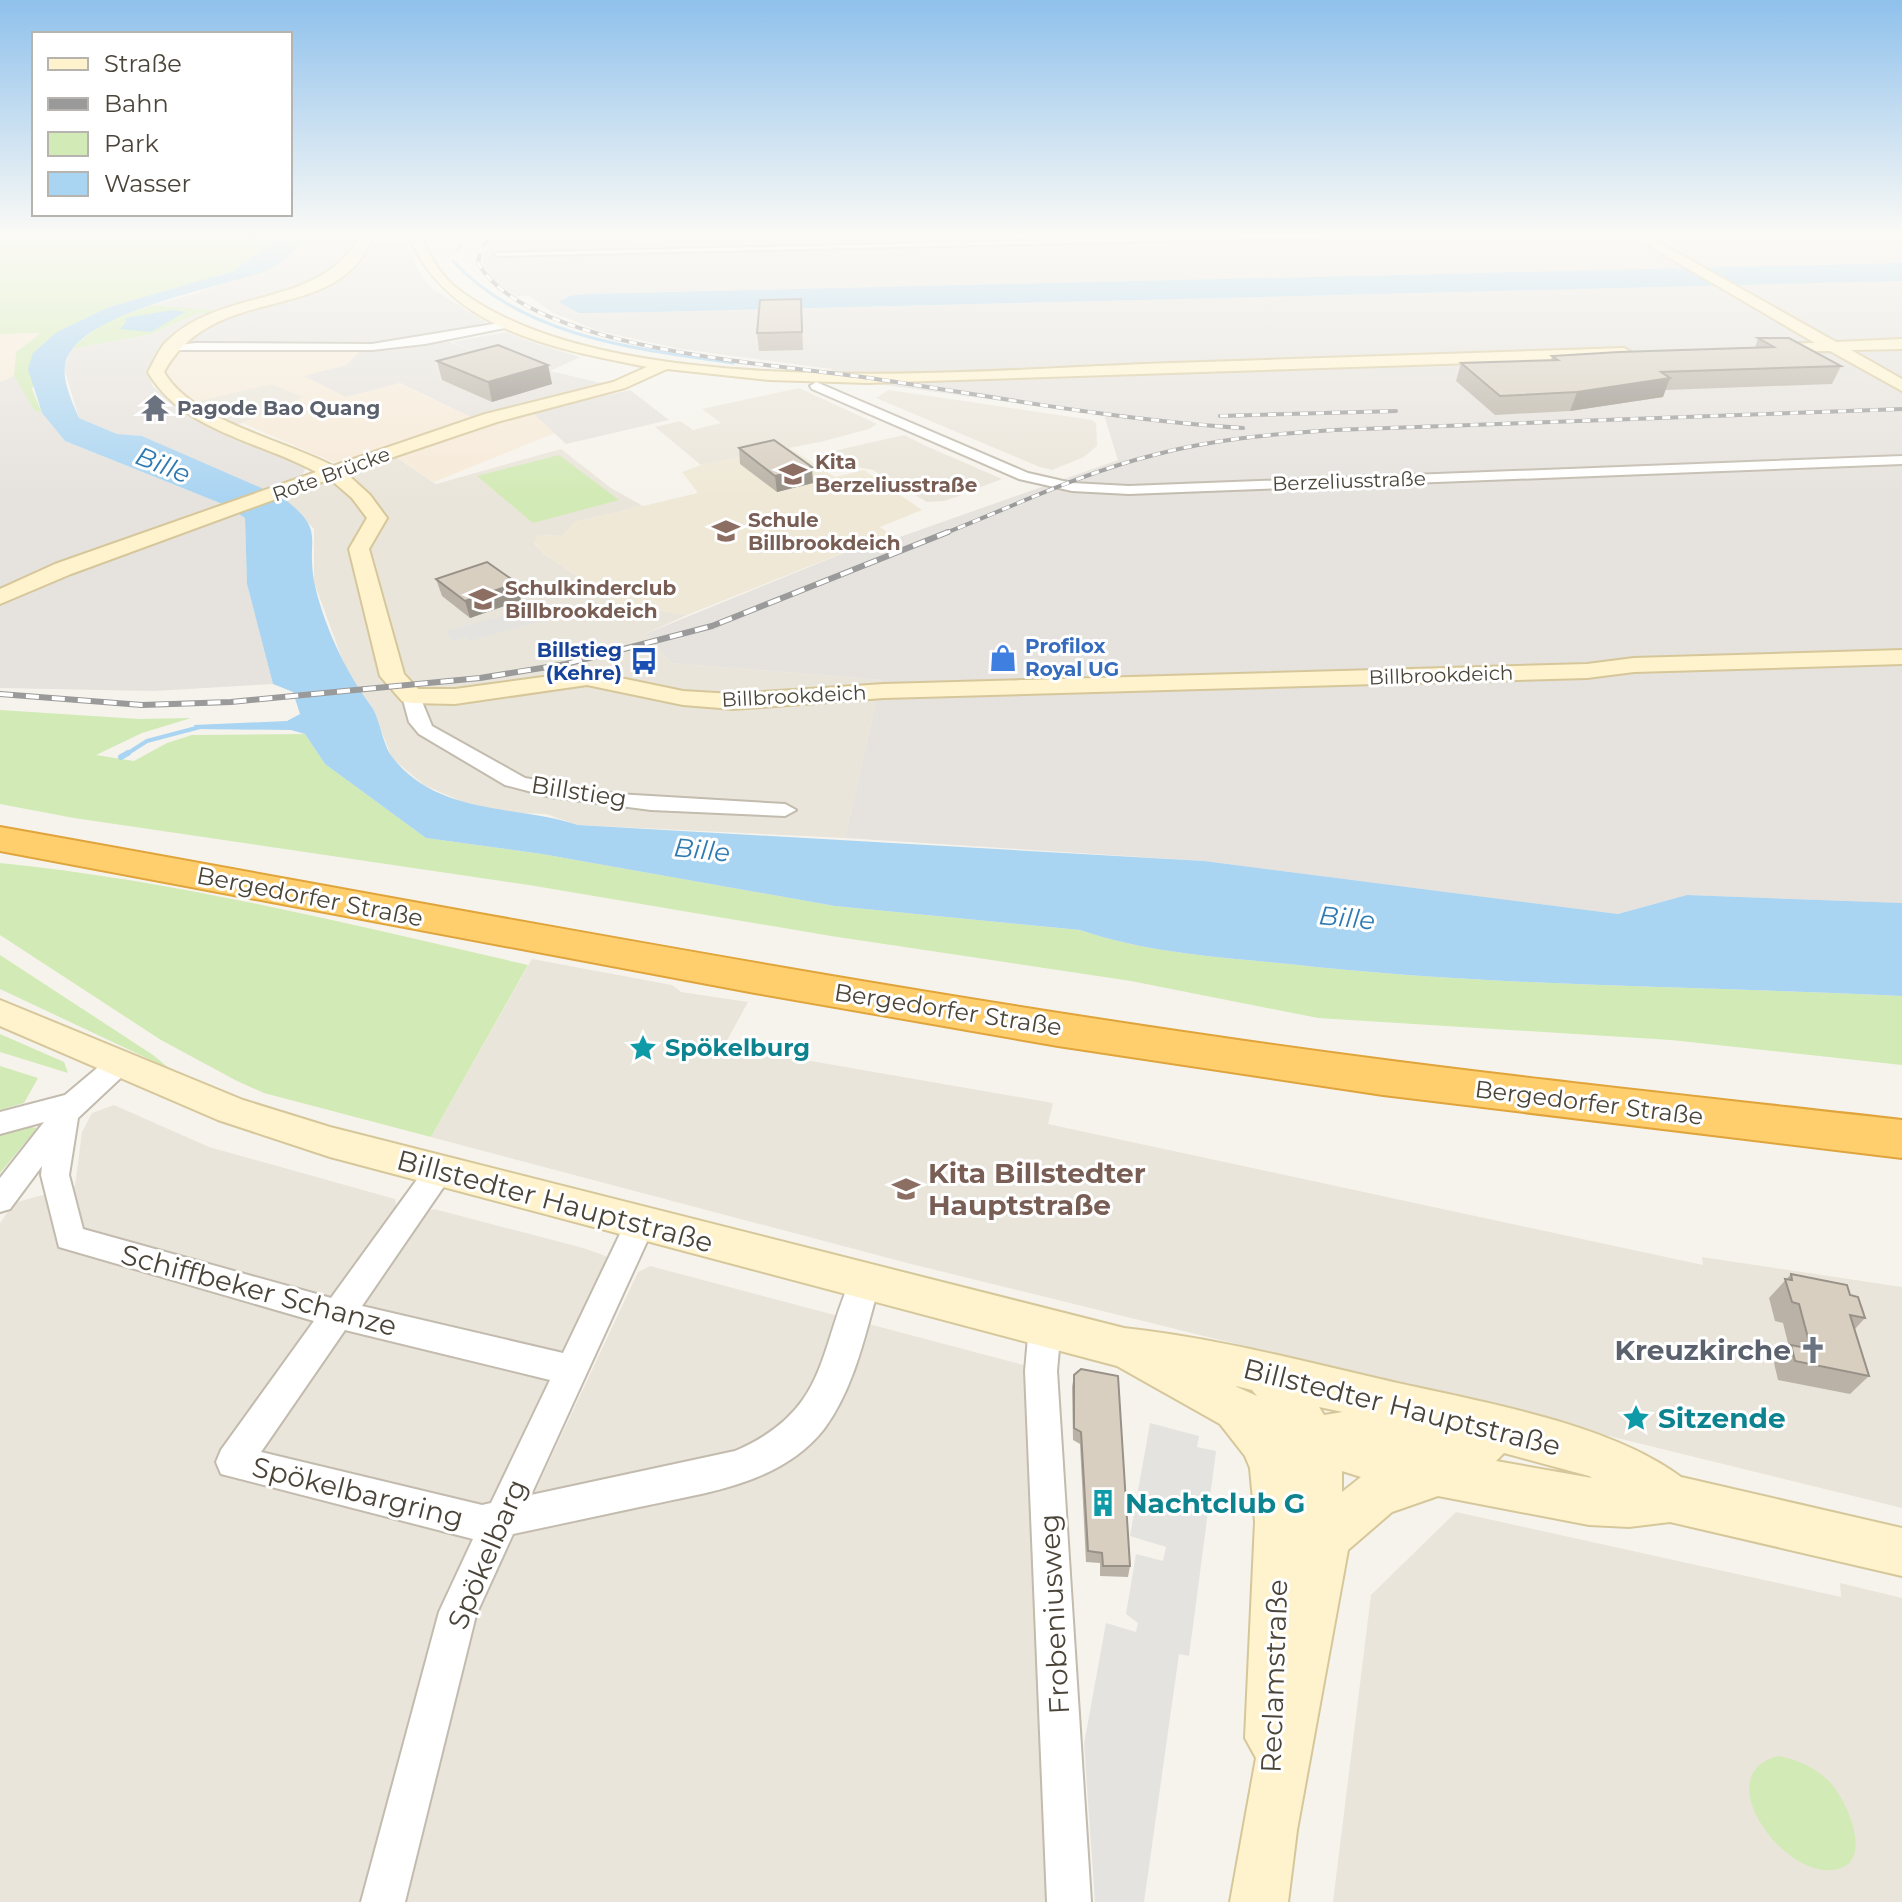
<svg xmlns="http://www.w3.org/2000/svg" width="1902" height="1902" viewBox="0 0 1902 1902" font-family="Montserrat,sans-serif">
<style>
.residential{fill:#eae5da}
.commercial{fill:#f7ead8}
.industrial{fill:#e6e2dd}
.education{fill:#efe8d6}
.green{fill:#d2eab5}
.parking{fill:#e5e3e0}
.water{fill:#a9d4f2}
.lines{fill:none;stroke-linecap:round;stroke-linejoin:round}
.stream-far2{stroke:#a9d4f2;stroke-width:3}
.stream-far1{stroke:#a9d4f2;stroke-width:4}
.stream{stroke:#a9d4f2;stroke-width:6}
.street-casing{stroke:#c2bbae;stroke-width:4}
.secondary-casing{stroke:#d6c79b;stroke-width:4}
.highway-casing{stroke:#e0a43c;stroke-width:4}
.street{fill:#fff;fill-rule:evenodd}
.secondary{fill:#fff3cd;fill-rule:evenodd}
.highway{fill:#ffcf6e;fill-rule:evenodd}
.rail-far1-casing{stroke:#9a9a9a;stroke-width:4}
.rail-casing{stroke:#9a9a9a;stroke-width:6}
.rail-far1{stroke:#fff;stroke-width:3;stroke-dasharray:8;stroke-linecap:butt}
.rail{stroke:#fff;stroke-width:4;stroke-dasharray:13;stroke-linecap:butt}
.wall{fill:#bab2a6}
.shaded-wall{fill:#979187}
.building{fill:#d8cfc1;stroke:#979187;stroke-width:2}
.labels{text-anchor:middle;stroke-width:6;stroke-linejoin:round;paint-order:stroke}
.far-worship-label{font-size:20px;font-weight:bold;fill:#5b616d;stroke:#fff;text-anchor:start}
.far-education-label{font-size:20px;font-weight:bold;fill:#785e54;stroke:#fff;text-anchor:start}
.far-street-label{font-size:20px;fill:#4b4439;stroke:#fff}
.far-shop-label{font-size:20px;font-weight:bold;fill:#366cbe;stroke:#fff;text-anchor:start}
.far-transit-label{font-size:20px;font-weight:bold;fill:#164399;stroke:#fff;text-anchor:end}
.street-label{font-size:24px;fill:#4b4439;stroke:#fff}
.culture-label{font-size:24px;font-weight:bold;fill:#0d838f;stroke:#fff;text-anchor:start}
.water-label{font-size:26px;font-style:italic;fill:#2e7ab2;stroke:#fff}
.near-education-label{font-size:28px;font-weight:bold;fill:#785e54;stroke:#fff;text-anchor:start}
.near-street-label{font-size:28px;fill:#4b4439;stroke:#fff}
.near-worship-label{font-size:28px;font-weight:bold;fill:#5b616d;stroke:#fff;text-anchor:end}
.near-culture-label{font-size:28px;font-weight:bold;fill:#0d838f;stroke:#fff;text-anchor:start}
</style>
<rect width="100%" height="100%" fill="#f6f3ec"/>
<g class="residential">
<polygon points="271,384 306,397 237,425 194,402"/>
<polygon points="799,388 877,424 869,429 820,442 701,465 655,427 680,421 693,430 721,423 702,409"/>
<polygon points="889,390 1092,420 1096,423 1097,446 1084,457 1052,470 1040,467 876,398"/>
<polygon points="904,435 926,446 1002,479 973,490 966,487 956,490 962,495 944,501 927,502 873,470 832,462 820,454"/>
<polygon points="561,449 611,488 643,506 575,522 563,536 539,535 534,543 544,554 619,604 687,615 645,634 672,663 881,680 845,838 578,825 546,814 502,812 465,803 424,785 392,758 371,705 355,686 344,664 314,582 314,529 282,497 396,457 436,484"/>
<polygon points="532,959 672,985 681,992 748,1002 724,1046 1053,1103 1048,1124 1703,1265 1702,1257 1902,1287 1902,1508 907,1263 431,1137"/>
<polygon points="114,1105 209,1147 395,1199 397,1208 421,1215 434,1209 583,1248 606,1256 610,1264 448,1589 434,1625 360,1902 0,1902 0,1223 14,1203 75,1186 82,1132 92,1113"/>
<polygon points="650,1266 1027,1366 1051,1902 405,1902 476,1617 638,1272"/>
<polygon points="1456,1512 1841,1597 1840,1583 1902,1598 1902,1902 1333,1902 1371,1595"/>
</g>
<g class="commercial">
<polygon points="42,332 16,352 14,376 0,382 0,334"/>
<polygon points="254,349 360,351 346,365 305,376 346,397 399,383 471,417 348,461 333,462 242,423 304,397 271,384 194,402 169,381 164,371 178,351"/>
<polygon points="532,412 555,433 434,482 396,457"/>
</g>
<g class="industrial">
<polygon points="310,234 361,236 341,265 325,276 226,311 152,305 194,294 284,261"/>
<polygon points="497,234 1902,234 1902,263 585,294 562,298 656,312 1902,281 1902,903 1687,895 1618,914 1204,861 845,838 881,680 672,663 645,634 890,534 897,538 1118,460 1104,415 834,378 831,369 681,349 599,331 554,313 529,296 516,296 491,279 482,258"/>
<polygon points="396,242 404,243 422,277 433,289 486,322 448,333 377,343 187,342 200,329 359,264 373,245"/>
<polygon points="200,313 214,316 164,345 155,355 148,372 153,387 199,421 306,468 301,477 263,491 142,436 117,434 79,418 64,368 71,349 152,334"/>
<polygon points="525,340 580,357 550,371 601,383 471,417 400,383 346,397 304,376 346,365 360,351 449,342 478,353"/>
<polygon points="14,376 34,409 42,413 65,441 225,505 245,518 247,584 273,684 154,691 0,688 0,382"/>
<polygon points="630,390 669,420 566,444 532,412"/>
</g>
<polygon class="education" points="789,448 835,477 864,470 922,510 880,527 890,534 687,615 619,604 544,554 534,542 539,535 562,536 575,522 698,493 682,472 701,465"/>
<g class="green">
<polygon points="0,234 282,234 234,271 109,307 57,332 32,389 42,413 34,410 14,376 16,352 41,333 0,334"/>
<polygon points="152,305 226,311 214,316 199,313 152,334 71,349 104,322"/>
<polygon points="559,455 619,500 533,523 477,476"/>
<path d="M0,710L139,719L191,718L142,733L96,755L134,761L167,743L192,735L305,734L325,764L426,838L542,854L835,906L1080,930C1147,953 1219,957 1289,964C1492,987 1698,986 1902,996V1065L1671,1040L1318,1018L1131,981L831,936L529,885L74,818L0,804Z"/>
<path d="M0,863C179,881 353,925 528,965L431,1137L264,1093L237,1081L161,1040L0,935Z"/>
<polygon points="0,955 153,1055 170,1069 0,989"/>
<polygon points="0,1034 64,1062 68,1073 0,1052"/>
<polygon points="0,1066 38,1078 24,1103 0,1110"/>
<polygon points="24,1126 37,1128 0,1173 0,1134"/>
<path d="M1779,1756C1798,1760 1814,1767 1828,1780C1849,1801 1880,1874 1824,1870C1776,1867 1710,1772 1779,1756Z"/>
</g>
<g class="parking">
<polygon points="506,332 525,340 478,353 452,342"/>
<polygon points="533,608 543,621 469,641 466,637 452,641 445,631"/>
<polygon points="1150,1423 1199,1436 1197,1447 1216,1451 1189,1656 1179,1654 1144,1902 1095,1902 1084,1744 1106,1623 1136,1632 1138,1623 1126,1614 1136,1554 1163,1561 1166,1547 1130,1536"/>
</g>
<g class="water">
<path d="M282,234H310L284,261L266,271C219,288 74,313 65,365C62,382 73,404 79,418L117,434L142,436L282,497C327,532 306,535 314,581C322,621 345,671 369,703C381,718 381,743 393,758C439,816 517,805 578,825L1204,861L1618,914L1687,895L1902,903V996C1698,986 1492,987 1289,964C1219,957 1147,953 1080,930L835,906L542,854L426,838L325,764L305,734L291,730L195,729L194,725L287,721L300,714L293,692L273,684L247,584L245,518L225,505L65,441L42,413L28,369L33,353L57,332L109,307L234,271Z"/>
<polygon points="1902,263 1902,281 656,312 579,313 559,302 569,296 585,294"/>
<polygon points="173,310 185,312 151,332 120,329 126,322 125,318"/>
</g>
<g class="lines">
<g class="stream-far2">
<polyline points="458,250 466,234"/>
<path d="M453,261C523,337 636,349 733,363"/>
</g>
<polyline class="stream-far1" points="125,755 147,741 200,727"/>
<polyline class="stream" points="121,757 128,753"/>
<g class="street-casing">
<g id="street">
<polygon points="1328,234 1467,234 498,256 493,253"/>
<polygon points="511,321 515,326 425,344 372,350 170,350 164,347 195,343 372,344"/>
<polygon points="816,382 1028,473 1072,483 1129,486 1902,456 1902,464 1129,494 1072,491 1019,479 812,389 810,386"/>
<polygon points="411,690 418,692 432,726 525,778 617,794 785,804 796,810 785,816 651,810 551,797 505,785 419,734 409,722 402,696"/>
<path d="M118,1055L127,1058L131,1065L127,1072L78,1118L69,1175L83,1229L331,1298L429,1163L439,1159L449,1163L453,1171L449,1179L362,1306L563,1353L629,1215L640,1211L651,1215L655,1224L531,1495L735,1451C830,1410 817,1351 854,1272L865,1268L876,1272L880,1282C866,1331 855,1387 824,1429C781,1484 707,1492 644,1506C600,1515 557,1525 513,1534L476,1615L405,1902H361L439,1612L473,1539L221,1474L216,1462L221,1450L314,1321L59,1247L41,1175L42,1166L10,1209L0,1212V1178L44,1122L0,1134V1112L65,1095L109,1058ZM345,1330L550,1380L491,1503L482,1505L261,1452Z"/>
<polygon points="1045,1312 1056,1316 1061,1326 1057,1371 1091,1902 1047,1902 1025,1371 1029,1326 1034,1316"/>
</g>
</g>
<g class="secondary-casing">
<g id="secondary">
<path d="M362,234H374C369,243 365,254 359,261C312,320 210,288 164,372C192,421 284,440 333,466L485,414L613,382L647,367C556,349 447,330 408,234H420C429,255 440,276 459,290C614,407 983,369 1172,363C1323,358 1473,353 1624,348L1632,353L1624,358L868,383L769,380L667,369L625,388L497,422L346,473L370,495L387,518L369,549L404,674L418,689H455L587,671L683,691L733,694L884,684L1587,664L1634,658L1902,650V664L1634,672L1587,678L884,698L733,709L683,705L587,685L455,704L411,703L402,701L380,676L349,549L367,518L352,498L330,479L71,574L0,604V589L55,564L316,472C262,442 180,430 148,372C154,362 159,348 167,341C225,285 319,311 362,234Z"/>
<polygon points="1629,234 1644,234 1836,342 1902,339 1902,349 1851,350 1902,379 1902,391 1830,351 1761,352 1758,349 1766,344 1815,343"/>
<path d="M0,1000L243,1100L330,1127L1124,1328C1216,1338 1303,1361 1393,1382C1481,1402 1609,1423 1681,1477L1902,1528V1576L1670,1522L1629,1527L1589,1525L1438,1496L1392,1512L1348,1550L1297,1830L1288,1902H1230L1256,1758L1245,1738L1255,1522L1250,1468L1245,1456L1220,1424L1117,1366L330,1157L218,1120L0,1026ZM1236,1386L1252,1390L1257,1396L1237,1387ZM1319,1407L1343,1412L1324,1415ZM1504,1453L1589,1476L1592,1478L1496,1461ZM1342,1471L1361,1477L1342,1492Z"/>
</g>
</g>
<g class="highway-casing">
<path id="highway" d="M0,827C403,899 805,977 1211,1036C1440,1070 1671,1094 1902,1120V1158L1383,1095L1058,1046L755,993L0,851Z"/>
</g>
<use href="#street" class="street"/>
<use href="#secondary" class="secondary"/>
<use href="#highway" class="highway"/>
<g class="rail-far1-casing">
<g id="rail-far1">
<path d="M493,234L481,249L478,263C527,350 777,364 870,378C995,397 1117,420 1243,428"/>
<polyline points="1220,416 1396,411"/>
<path d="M943,534C1012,507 1081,473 1154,455C1213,439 1274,434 1334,430L1902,409"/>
</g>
</g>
<g class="rail-casing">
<polyline id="rail" points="0,694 142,705 231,702 480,678 566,664 712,626 948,532"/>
</g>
<use href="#rail-far1" class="rail-far1"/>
<use href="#rail" class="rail"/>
</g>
<g class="wall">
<polygon points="801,299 803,350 759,351 757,333"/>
<polygon points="1758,338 1841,366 1832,384 1665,390 1663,397 1570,411 1495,415 1456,381 1461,363 1551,360 1552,356 1755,348"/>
<polygon points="437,361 548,365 552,384 492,402 442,380"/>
<polygon points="739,448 813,483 777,492 740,464"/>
<polygon points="436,579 521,600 470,618 442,596"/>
<polygon points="1791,1274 1850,1295 1865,1318 1854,1330 1869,1376 1850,1394 1778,1380 1774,1363 1789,1347 1783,1323 1775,1321 1769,1298"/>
<polygon points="1074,1375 1130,1566 1128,1577 1100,1576 1100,1563 1086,1562 1080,1444 1073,1440 1072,1387"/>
</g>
<g class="shaded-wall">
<polygon points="548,365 552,384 492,402 488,382"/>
<polygon points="1670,378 1663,397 1570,411 1577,392"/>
<polygon points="812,467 813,483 777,492 775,476"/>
<polygon points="517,583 521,600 470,618 465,601"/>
</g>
<g class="building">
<polygon points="801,299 802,332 757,333 760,300"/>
<polygon points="1758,338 1789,338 1841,366 1661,372 1670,378 1577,392 1500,396 1461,363 1558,360 1552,356 1619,352 1774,347"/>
<polygon points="498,345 548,365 488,382 437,361"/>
<polygon points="774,440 812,467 775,476 739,448"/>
<polygon points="487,562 517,583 465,601 436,579"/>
<polygon points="1791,1274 1847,1285 1850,1295 1858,1297 1865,1318 1850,1315 1869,1376 1795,1361 1791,1345 1811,1349 1799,1304 1792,1302 1785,1279 1792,1280"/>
<polygon points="1081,1369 1118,1376 1130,1566 1103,1566 1102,1553 1088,1551 1081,1432 1074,1428 1074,1375"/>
</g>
<linearGradient id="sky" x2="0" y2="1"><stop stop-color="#8fc1ec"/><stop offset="0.47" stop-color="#fbfaf6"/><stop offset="1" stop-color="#fbfaf6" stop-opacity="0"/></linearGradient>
<rect width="1902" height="500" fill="url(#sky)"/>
<defs>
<g id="temple-bare" transform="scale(2.16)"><path d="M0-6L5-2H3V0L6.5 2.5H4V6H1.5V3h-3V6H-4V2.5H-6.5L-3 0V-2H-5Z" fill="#6b7280" stroke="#fff" stroke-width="2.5" paint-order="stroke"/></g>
<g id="school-bare" transform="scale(2.16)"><path d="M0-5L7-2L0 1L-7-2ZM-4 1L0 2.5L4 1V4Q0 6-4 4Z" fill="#8d6e63" stroke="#fff" stroke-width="2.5" paint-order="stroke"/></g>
<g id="shop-bare" transform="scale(2.16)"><path d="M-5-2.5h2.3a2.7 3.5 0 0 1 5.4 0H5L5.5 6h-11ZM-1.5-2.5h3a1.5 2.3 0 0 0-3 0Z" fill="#3f7fe0" stroke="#fff" stroke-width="2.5" paint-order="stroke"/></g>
<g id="bus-bare" transform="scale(2.16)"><path d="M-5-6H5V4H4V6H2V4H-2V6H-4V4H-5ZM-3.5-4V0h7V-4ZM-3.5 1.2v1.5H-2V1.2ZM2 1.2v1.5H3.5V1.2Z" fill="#1a4fb4" stroke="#fff" stroke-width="2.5" paint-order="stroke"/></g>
<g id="sight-bare" transform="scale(2.16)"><path d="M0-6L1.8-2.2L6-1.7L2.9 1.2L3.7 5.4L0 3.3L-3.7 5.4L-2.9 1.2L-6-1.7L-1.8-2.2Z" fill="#0f9aa8" stroke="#fff" stroke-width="2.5" paint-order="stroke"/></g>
<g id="church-bare" transform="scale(2.16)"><path d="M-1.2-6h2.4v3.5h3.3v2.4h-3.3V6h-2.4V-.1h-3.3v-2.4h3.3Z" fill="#6b7280" stroke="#fff" stroke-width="2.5" paint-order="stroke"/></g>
<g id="building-bare" transform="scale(2.16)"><path d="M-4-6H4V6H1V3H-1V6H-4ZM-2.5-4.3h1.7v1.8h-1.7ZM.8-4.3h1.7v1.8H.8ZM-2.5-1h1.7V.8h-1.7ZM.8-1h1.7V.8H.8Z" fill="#0f9aa8" stroke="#fff" stroke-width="2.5" paint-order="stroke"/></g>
</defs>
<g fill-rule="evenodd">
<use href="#temple-bare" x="155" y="408"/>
<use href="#school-bare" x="793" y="474"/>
<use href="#school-bare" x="726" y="531"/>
<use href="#school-bare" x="483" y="599"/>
<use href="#shop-bare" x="1003" y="658"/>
<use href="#bus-bare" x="644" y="661"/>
<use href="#sight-bare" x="643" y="1048"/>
<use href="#school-bare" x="906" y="1189"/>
<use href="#church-bare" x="1813" y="1350"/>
<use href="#sight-bare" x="1636" y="1418"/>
<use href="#building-bare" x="1103" y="1503"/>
</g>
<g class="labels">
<g class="far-worship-label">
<text x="177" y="415">Pagode Bao Quang</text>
</g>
<g class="far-education-label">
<text x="815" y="469">Kita<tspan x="815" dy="23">Berzeliusstraße</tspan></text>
<text x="748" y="527">Schule<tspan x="748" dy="23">Billbrookdeich</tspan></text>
<text x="505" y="595">Schulkinderclub<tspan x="505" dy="23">Billbrookdeich</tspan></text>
</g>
<g class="far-street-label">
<text transform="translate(331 474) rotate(-20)" y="7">Rote Brücke</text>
<text transform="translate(1349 481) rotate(-2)" y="7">Berzeliusstraße</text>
<text transform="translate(1441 675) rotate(-2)" y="7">Billbrookdeich</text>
<text transform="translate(794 696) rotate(-3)" y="7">Billbrookdeich</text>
</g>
<g class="far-shop-label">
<text x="1025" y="653">Profilox<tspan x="1025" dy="23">Royal UG</tspan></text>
</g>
<g class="far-transit-label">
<text x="622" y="657">Billstieg<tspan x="622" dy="23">(Kehre)</tspan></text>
</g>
<g class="street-label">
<text transform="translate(579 792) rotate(9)" y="8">Billstieg</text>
<text transform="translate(310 897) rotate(11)" y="8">Bergedorfer Straße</text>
<text transform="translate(948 1010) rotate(9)" y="8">Bergedorfer Straße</text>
<text transform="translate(1589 1103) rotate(7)" y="8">Bergedorfer Straße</text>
</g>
<g class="culture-label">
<text x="665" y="1056">Spökelburg</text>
</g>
<g class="water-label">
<text transform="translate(163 465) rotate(22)" y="9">Bille</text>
<text transform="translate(702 850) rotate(6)" y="9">Bille</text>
<text transform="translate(1347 918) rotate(6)" y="9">Bille</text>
</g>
<g class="near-education-label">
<text x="928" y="1183">Kita Billstedter<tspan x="928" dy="32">Hauptstraße</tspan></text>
</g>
<g class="near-street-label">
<text transform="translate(555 1201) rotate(15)" y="10">Billstedter Hauptstraße</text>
<text transform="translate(259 1290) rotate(15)" y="10">Schiffbeker Schanze</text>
<text transform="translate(1402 1407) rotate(14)" y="10">Billstedter Hauptstraße</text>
<text transform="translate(358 1492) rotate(14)" y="10">Spökelbargring</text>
<text transform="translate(487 1554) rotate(-67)" y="10">Spökelbarg</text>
<text transform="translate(1054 1614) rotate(-93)" y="10">Frobeniusweg</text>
<text transform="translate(1274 1676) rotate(-88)" y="10">Reclamstraße</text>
</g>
<g class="near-worship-label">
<text x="1791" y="1360">Kreuzkirche</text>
</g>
<g class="near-culture-label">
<text x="1658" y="1428">Sitzende</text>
<text x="1125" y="1513">Nachtclub G</text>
</g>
</g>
<rect x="32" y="32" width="260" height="184" fill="#ffffff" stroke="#b7b4b0" stroke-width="2"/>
<rect x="48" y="58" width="40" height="12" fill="#fff3cd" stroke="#b7b4b0" stroke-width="2"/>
<text x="104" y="72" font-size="24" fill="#4b4439">Straße</text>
<rect x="48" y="98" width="40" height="12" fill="#9a9a9a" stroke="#b7b4b0" stroke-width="2"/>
<text x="104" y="112" font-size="24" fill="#4b4439">Bahn</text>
<rect x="48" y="132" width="40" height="24" fill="#d2eab5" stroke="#b7b4b0" stroke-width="2"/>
<text x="104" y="152" font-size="24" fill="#4b4439">Park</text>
<rect x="48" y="172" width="40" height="24" fill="#a9d4f2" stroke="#b7b4b0" stroke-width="2"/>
<text x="104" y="192" font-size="24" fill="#4b4439">Wasser</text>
</svg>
